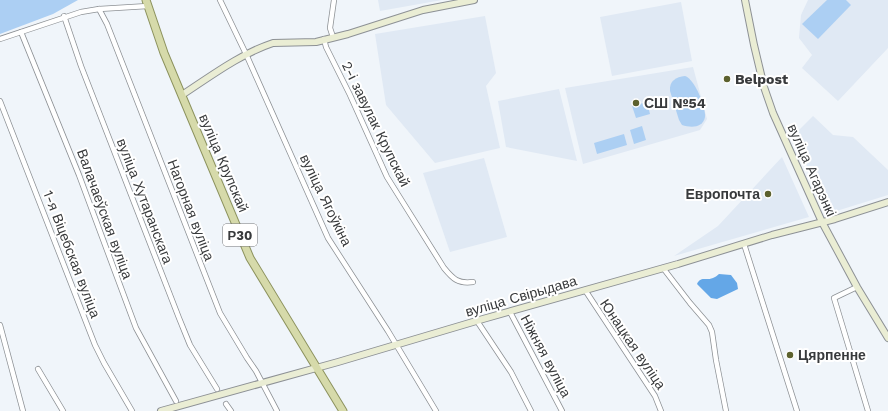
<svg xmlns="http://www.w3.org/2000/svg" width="888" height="411" viewBox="0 0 888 411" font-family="'Work Sans',sans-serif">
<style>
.built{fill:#e0e9f4}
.green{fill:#accff3}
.water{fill:#64a7e7}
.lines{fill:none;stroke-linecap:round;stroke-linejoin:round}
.street-casing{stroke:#8d9195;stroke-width:6}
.secondary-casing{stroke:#8d9195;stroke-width:8}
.primary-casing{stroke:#8c925e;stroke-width:9}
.street{stroke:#fff;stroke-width:4.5}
.secondary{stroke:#eaedd4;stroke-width:6}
.primary{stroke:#d6daaa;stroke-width:7}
.poi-dot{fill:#5c612e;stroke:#fff;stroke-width:1.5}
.labels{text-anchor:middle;stroke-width:4;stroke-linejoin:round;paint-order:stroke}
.shield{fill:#fff;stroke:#747576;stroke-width:1}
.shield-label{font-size:13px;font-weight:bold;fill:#383a3c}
.poi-label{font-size:14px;font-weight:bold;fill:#383a3c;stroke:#fff;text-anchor:start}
.street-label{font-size:14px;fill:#383a3c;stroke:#fff}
</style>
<rect width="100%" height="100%" fill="#f0f5fa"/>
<g class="built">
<polygon points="378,0 442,0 380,11"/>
<polygon points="808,0 888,0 888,48 838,101 802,68 812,55 799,38 801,15"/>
<polygon points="681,2 692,61 612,76 600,17"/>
<polygon points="485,16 496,73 486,86 500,148 435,163 386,105 375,34"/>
<polygon points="693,67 707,119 700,130 583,164 565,88"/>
<polygon points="559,89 577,161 506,147 498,101"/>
<polygon points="813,116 833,135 853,137 888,170 888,195 830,213 826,212 794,135"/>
<polygon points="782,157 809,217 674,256 718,226"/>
<polygon points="484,158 507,237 450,252 423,173"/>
</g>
<g class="green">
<polygon points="0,0 78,0 53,14 0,34"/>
<polygon points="827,0 846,0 851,5 818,39 802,24"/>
<path d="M685,76C695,79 706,108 705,117C703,128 691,128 682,125L679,120L670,91C669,81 676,77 685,76Z"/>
<polygon points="647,102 650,114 636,118 632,106"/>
<polygon points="642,126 646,140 634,144 630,130"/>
<polygon points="624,134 627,145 597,154 594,143"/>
</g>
<path class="water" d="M719,274L731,275L737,283L738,289L717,299L711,298L697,284C701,276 706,281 713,278C715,277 717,276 719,274Z"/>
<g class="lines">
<g class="street-casing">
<g id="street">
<polyline points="220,0 246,54 328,238 388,331 436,411"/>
<polyline points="99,9 107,24 220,313 247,358 256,371 277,411"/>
<polyline points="64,16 81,66 179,318 190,345 217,389"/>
<polyline points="21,32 79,175 136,328 176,401"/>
<polyline points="333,37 330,28 334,0"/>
<polyline points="0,39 81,12 99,9 148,6"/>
<path d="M324,39L326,47L350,95L387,177L444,268C453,279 458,284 473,282"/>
<polyline points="0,101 95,345 104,363 132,411"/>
<polyline points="744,244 797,411"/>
<polyline points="663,268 690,303 709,325 712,332 716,360 726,411"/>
<polyline points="857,287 834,298 868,411"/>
<polyline points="585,290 655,396 661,411"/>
<polyline points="510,312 562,411"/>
<polyline points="477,321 511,372 531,411"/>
<polyline points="0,325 23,411"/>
<polyline points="38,369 63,411"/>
<polyline points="226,404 231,411"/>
</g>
</g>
<g class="secondary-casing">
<g id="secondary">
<polyline points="745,0 754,45 764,87 773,113 822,222 857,287 888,338"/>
<path d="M182,95C211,76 240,54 273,43L316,42L348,34L423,10L474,0"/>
<polyline points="161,411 338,362 483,319 678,264 772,235 835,219 888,202"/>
</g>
</g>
<g class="primary-casing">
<polyline id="primary" points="146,0 164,53 250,258 343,411"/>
</g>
<use href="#street" class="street"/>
<use href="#secondary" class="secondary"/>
<use href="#primary" class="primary"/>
</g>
<g class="poi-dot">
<circle cx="727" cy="79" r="4"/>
<circle cx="636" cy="103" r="4"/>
<circle cx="768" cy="194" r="4"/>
<circle cx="790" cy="355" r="4"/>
</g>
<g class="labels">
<rect class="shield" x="223" y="224" width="34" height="22" rx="3"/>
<g class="shield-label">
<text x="240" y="240">Р30</text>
</g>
<g class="poi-label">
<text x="735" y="84">Belpost</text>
<text x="644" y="108">СШ №54</text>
<text x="760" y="199" text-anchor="end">Европочта</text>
<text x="798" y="360">Цярпенне</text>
</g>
<g class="street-label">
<text transform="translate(376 124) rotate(64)" y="5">2-і завулак Крупскай</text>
<text transform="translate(224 163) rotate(67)" y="5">вуліца Крупскай</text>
<text transform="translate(812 170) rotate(66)" y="5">вуліца Агарэнкі</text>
<text transform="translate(326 200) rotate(64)" y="5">вуліца Ягоўкіна</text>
<text transform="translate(145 201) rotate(69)" y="5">вуліца Хутаранскага</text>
<text transform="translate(191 210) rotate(69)" y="5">Нагорная вуліца</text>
<text transform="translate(105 214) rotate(70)" y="5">Валачаеўская вуліца</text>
<text transform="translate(72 254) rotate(69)" y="5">1-я Віцебская вуліца</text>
<text transform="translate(521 296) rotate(-16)" y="5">вуліца Свірыдава</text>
<text transform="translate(633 344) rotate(56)" y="5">Юнацкая вуліца</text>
<text transform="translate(546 356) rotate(62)" y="5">Ніжняя вуліца</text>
</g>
</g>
</svg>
